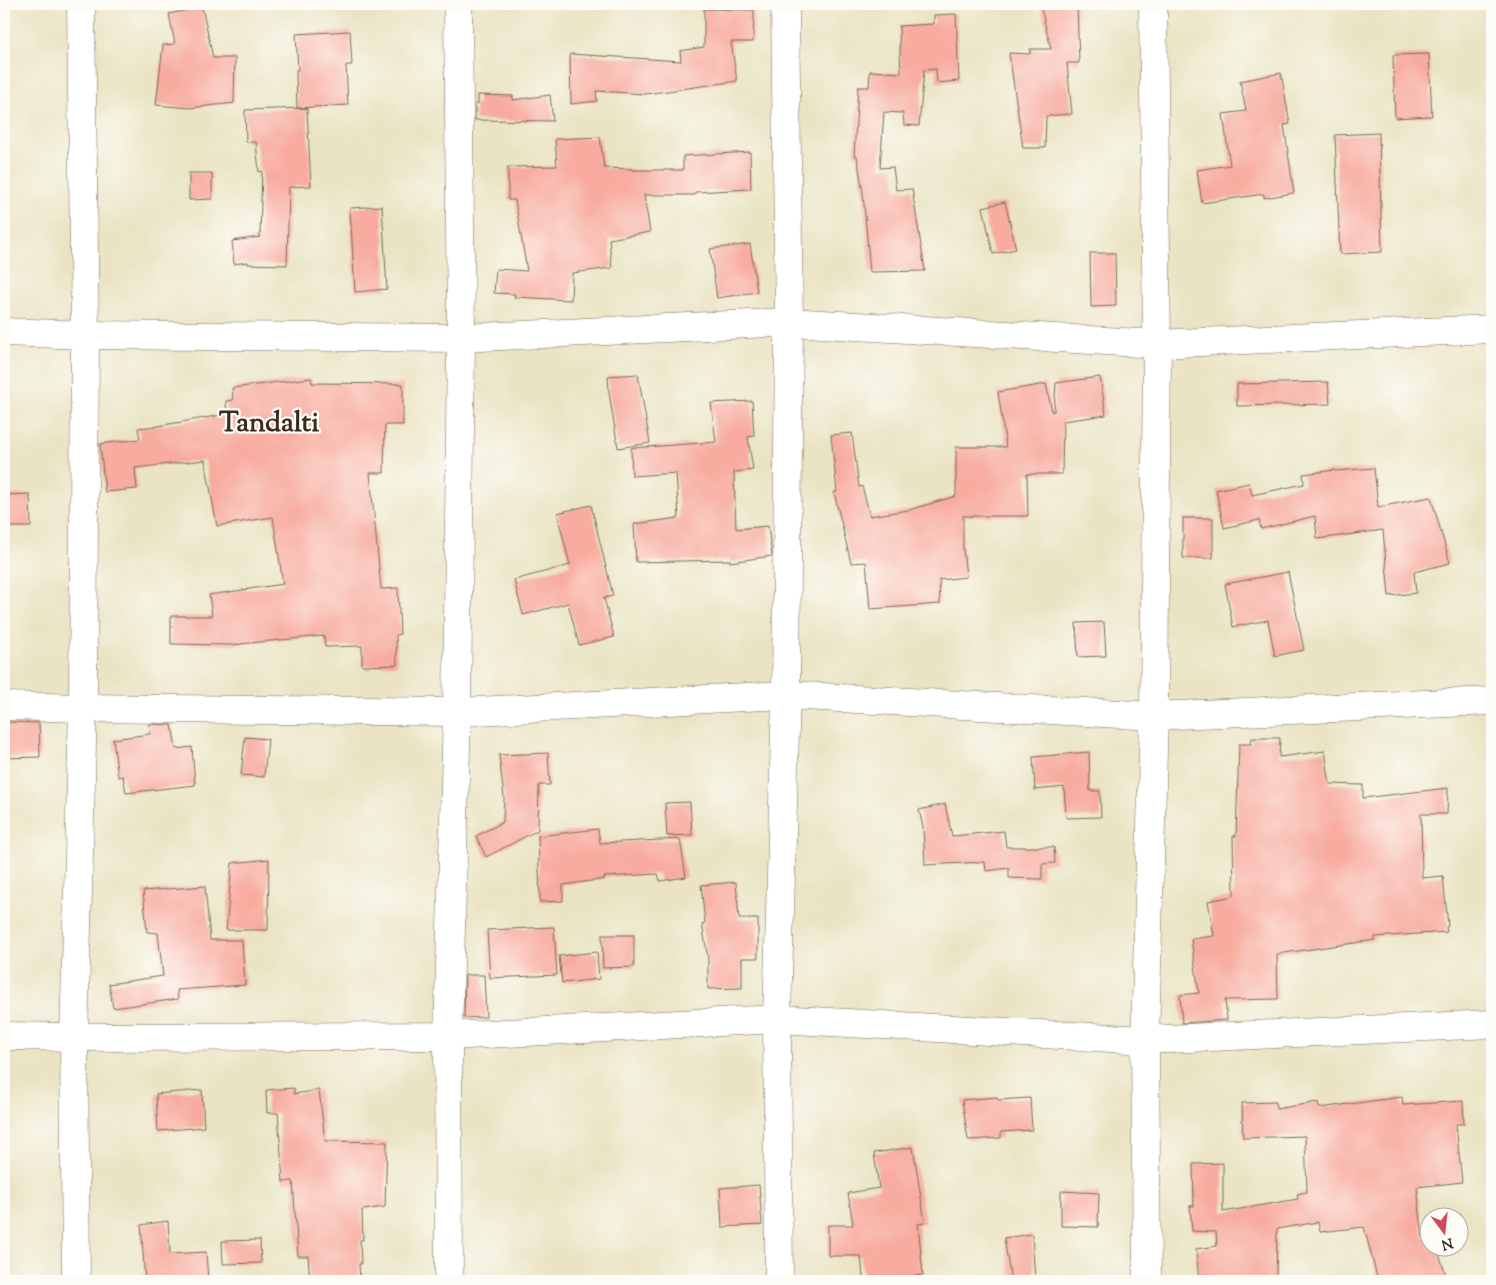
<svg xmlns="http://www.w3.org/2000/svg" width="1496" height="1285" viewBox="0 0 1496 1285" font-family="'Sorts Mill Goudy',serif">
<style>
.building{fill:#f8ab9f}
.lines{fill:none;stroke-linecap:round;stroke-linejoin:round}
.minor-casing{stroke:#786b58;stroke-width:29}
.tertiary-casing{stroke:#786b58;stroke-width:29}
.minor{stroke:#fff;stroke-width:28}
.tertiary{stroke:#fff;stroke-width:28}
.labels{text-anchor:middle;stroke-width:4.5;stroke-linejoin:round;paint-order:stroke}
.town-label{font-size:28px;font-weight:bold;fill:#3b2a1e;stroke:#fdfcf7}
</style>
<rect width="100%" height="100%" fill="#fdfcf7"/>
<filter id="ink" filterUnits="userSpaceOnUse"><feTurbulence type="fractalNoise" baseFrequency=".02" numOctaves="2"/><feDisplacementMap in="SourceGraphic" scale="10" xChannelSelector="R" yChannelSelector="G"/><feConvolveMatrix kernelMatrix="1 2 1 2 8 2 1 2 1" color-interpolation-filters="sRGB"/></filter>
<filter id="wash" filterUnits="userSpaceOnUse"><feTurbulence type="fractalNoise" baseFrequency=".0096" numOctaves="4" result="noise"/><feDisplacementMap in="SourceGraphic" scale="20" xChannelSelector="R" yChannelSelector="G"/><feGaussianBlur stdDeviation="1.12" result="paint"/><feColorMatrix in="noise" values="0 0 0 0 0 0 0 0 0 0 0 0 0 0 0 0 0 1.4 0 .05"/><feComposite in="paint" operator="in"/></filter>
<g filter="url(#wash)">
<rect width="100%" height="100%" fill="#eae4c4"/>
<g id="blocks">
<g class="building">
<polygon points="1040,4 1077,4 1079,63 1067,63 1072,114 1046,116 1045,148 1023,148 1009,53 1030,54 1030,49 1051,49"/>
<polygon points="202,7 213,58 235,58 234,103 190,108 156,105 163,45 175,44 169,14"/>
<polygon points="704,9 754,10 753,42 731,42 737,81 646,94 596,91 597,101 571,104 570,54 681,61 680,51 704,47"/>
<polygon points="956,14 959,81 937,83 936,69 924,70 919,126 904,125 903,113 884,112 880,168 893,167 896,190 912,189 925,271 870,272 863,193 857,156 854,156 858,87 869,87 870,71 901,73 899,26 934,24 934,15"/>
<polygon points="350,31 352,65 346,65 348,105 297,108 296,70 298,70 296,34"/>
<polygon points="1429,54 1432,116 1395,118 1393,55"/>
<polygon points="1281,73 1290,124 1284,125 1294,193 1264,198 1264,194 1202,203 1197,170 1230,165 1223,114 1246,111 1240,81"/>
<polygon points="478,95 513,96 513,100 550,95 553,121 475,120 475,104 478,104"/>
<polygon points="307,108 311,186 289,187 287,265 248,264 248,262 234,264 232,241 260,237 262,171 259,172 256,142 246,142 245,110"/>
<polygon points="1379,133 1382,252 1340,254 1335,135"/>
<polygon points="600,137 604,168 633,169 633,170 683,170 683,156 750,152 751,189 695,192 695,195 644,195 650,232 609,239 612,268 572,273 571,300 514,297 515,294 494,293 496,269 527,271 515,200 508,200 508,167 557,166 555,139"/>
<polygon points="189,173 212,173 212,199 189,200"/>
<polygon points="1005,202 1016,249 993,254 983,207"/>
<polygon points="382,206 387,289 355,292 350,208"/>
<polygon points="750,244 757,292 717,298 710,249"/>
<polygon points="1090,253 1115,253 1116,306 1091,307"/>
<polygon points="638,374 650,443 618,448 609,393 608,376"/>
<polygon points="1100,377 1106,415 1063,421 1062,474 1027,474 1028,516 963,516 963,548 966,577 939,580 940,604 870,609 866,562 851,563 834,492 837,492 831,435 852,433 859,487 862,486 870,516 909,510 956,496 956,447 1006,447 998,392 1046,384 1052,412 1054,411 1056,383"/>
<polygon points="311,378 312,383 403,384 403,425 385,425 384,473 370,473 381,589 398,588 400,634 396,635 397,665 362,666 362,646 325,647 324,636 259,642 232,645 171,644 171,616 212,616 209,595 283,584 273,517 217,526 205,460 135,468 137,489 105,492 100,444 140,439 138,428 158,426 227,414 226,401 233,400 232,388"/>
<polygon points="1328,382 1330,404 1237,406 1237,384"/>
<polygon points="752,401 754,436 748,437 753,470 734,472 736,529 768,526 772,556 730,562 730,560 636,562 634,524 679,518 676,473 632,476 631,448 716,442 711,403"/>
<polygon points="1374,468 1378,507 1431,497 1450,563 1414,572 1416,593 1389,596 1383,530 1317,539 1315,516 1261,529 1259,520 1224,528 1216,490 1249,483 1252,495 1304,484 1303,474 1335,470 1335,471"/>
<polygon points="30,494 31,527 4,527 4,495"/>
<polygon points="591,505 613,596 604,598 614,637 579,645 568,603 523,615 514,580 570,565 557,513"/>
<rect x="1183" y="518" width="30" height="40"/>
<polygon points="1288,572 1304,650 1275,656 1268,620 1233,627 1225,584"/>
<polygon points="1104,622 1106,656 1078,657 1076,623"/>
<polygon points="4,722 39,723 40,757 4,758"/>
<polygon points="149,724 172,725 176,749 192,747 195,785 126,793 123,776 118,777 113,739 150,734"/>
<polygon points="245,737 268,739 264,777 241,775"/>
<polygon points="1252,738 1280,738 1279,757 1325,751 1330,784 1363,785 1363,798 1448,788 1447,814 1421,814 1422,878 1443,876 1448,926 1446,927 1447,932 1375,937 1375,940 1277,954 1278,999 1225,1000 1227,1020 1182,1023 1180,995 1199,993 1191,939 1214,936 1208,901 1234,896 1233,836 1236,836 1239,744 1251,744"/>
<polygon points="1089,752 1090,791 1100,791 1101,817 1066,818 1064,787 1035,790 1033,757"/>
<polygon points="548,753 550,785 539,785 538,830 486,857 476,836 503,822 504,798 499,755"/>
<polygon points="690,802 692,835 667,836 665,803"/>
<polygon points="945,804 952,836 1004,831 1006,847 1054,847 1055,863 1042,864 1042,879 1009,878 1009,868 986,871 985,862 925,865 923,827 919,810"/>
<polygon points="598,829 600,843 680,839 686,877 660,881 658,874 604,877 605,879 563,885 563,901 540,902 538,836"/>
<polygon points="269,859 268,930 226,930 232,863"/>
<polygon points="736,882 739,919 758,919 758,958 742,958 742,988 708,989 708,958 702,924 705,923 701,885"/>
<polygon points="205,886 210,940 242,940 245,985 177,990 178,999 113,1008 109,984 163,976 158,933 147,932 143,891"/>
<polygon points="554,927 557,975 490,978 487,930"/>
<polygon points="602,935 634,935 634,967 603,968"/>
<polygon points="597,952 599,979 562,983 559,956"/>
<polygon points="465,975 484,975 486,1017 464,1018"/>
<polygon points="294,1088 294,1094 319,1090 325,1141 387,1142 385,1207 362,1210 363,1240 360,1240 361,1264 359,1264 360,1281 310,1281 308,1256 298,1256 293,1181 283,1182 278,1113 267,1113 266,1090"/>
<polygon points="202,1090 204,1127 158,1131 156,1094"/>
<polygon points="997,1097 998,1100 1030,1098 1032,1130 1001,1132 1001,1138 968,1140 962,1100"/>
<polygon points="1402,1097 1403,1105 1463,1101 1464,1124 1456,1124 1462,1182 1417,1187 1423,1238 1428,1236 1428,1248 1437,1248 1448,1281 1378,1281 1364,1227 1320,1232 1318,1222 1277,1229 1276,1280 1263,1279 1264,1281 1199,1281 1196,1249 1217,1246 1216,1232 1192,1231 1190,1206 1194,1206 1193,1164 1223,1163 1223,1212 1298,1199 1297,1194 1307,1192 1305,1136 1243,1138 1242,1103 1276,1102 1276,1109 1318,1102 1319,1108"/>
<polygon points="913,1147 925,1223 918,1224 923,1275 883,1278 883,1276 863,1278 861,1256 828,1256 828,1225 853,1225 848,1193 879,1188 874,1153"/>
<polygon points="759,1185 762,1225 722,1227 720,1188"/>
<polygon points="1061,1191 1099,1193 1098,1227 1061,1226"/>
<polygon points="168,1221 170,1254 206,1252 208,1281 145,1281 141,1225"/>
<polygon points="1032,1234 1035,1281 1011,1281 1004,1238"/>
<polygon points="260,1240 261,1263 223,1264 222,1241"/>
</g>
</g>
</g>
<g filter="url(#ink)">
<use href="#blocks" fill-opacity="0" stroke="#786b58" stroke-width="1"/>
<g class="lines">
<g class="minor-casing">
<g id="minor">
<polyline points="4,332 85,335 461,338 789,322 1157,344 1492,329"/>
<polyline points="4,706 83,708 457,712 786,695 1154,716 1492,701"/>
<polyline points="4,1036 74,1037 448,1036 777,1019 1145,1040 1492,1024"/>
<polyline points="449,1281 448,1036 457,712 461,338 458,4"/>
<polyline points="779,1281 777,1019 786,695 789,322 785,4"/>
<polyline points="1147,1281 1145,1040 1154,716 1157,344 1153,4"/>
</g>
</g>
<g class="tertiary-casing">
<polyline id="tertiary" points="76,1281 74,1037 83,708 85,335 81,4"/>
</g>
<use href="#minor" class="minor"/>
<use href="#tertiary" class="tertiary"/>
</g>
</g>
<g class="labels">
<g class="town-label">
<text x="269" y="431">Tandalti</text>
</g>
</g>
<rect width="1496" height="1285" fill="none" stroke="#fdfcf7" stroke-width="20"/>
<g transform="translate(1444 1232) rotate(165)"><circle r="24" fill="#fdfcf7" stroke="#afa8a0"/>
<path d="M0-4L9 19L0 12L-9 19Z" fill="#d1495b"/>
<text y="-8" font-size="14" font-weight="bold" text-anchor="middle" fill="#3b2a1e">N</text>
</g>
</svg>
